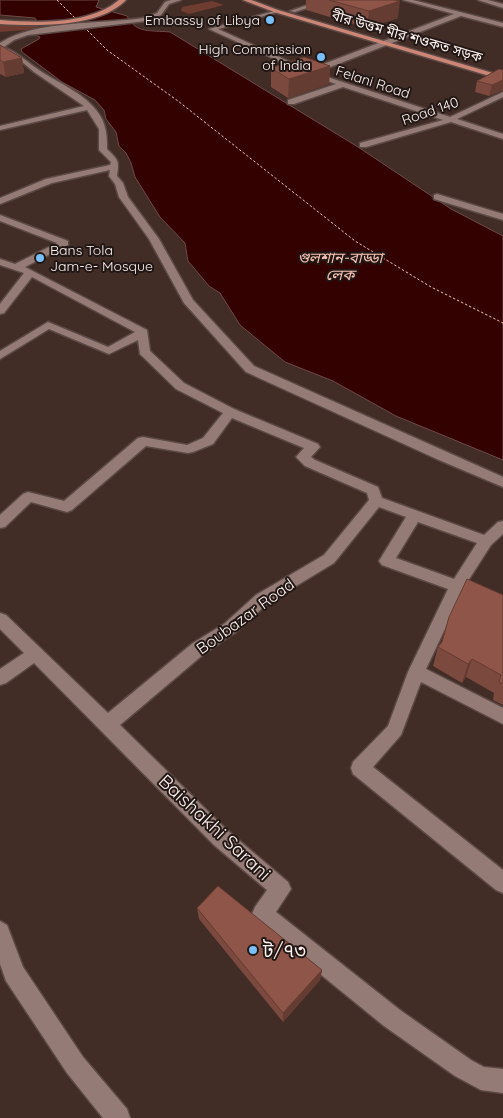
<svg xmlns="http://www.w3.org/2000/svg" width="503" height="1118" viewBox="0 0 503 1118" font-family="Quicksand,'Noto Sans Bengali',sans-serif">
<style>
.green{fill:#6f3c30}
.water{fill:#320100;stroke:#6f4948}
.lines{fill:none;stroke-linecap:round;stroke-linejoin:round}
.ferry{stroke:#f9c2b4;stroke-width:1;stroke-dasharray:2.5 2;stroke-linecap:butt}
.minor-casing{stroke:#5b4945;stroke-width:3}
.major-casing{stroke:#5b4945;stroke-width:3}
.minor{fill:#957b75;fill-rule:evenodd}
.major{fill:#cd8676;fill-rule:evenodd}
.wall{fill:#7b493e}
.shaded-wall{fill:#643c32}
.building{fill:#8f5548;stroke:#643c32}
.poi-dot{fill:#79bff8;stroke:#211714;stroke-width:2}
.labels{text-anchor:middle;stroke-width:4;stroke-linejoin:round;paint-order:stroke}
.far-poi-label{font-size:14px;fill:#fef2ef;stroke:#211714;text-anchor:end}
.far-street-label{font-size:14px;fill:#fef2ef;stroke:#211714}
.far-water-label{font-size:15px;font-style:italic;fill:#f9c2b4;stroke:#211714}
.street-label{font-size:16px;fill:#fef2ef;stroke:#211714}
.near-street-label{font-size:19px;fill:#fef2ef;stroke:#211714}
.near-poi-label{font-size:19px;fill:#fef2ef;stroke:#211714;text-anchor:start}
</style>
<rect width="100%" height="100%" fill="#412c26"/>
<g class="green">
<polygon points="212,1 224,5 189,14 181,11 182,7"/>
<polygon points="0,24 37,25 40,29 0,32"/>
</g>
<path class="water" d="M0,0H99L96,7L127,16C136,34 151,30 170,32L358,147L451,209L503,236V460L396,416L333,381L285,362L240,325L220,293L209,286L188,261L185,243L160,217L135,177L131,163L126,153L119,146L116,132L106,119L104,110L95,100L62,82L22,52L21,49L39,39L40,37L35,35L39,33L41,27L35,18L0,15Z"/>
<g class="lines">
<g class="ferry">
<polyline points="57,0 80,23"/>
<polyline points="84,27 107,50 178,101 355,241 431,287 503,323"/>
</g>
<g class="minor-casing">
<g id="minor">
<path d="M171,0H181L169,4L161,15L146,21L28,35L14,40L4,47C18,53 27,62 39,70C58,83 82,92 96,110C106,122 107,134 107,149C119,161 119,160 117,176L123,183L128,197L159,239L193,300L254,366L503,477V487L439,460L246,372L184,303L149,239L119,197L115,184L109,176L110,170L52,183L0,204V198L46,179L110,165L111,162L99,150V129L87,110L0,130V126L84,106L34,72L15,56L0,50V43C38,19 99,25 143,18L157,13L165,2Z"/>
<polygon points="322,0 331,0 295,12 290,11"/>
<polygon points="403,0 413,0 503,23 503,27 461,16 315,73 450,117 503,92 503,97 457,119 503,134 503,139 451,122 366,147 360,147 360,143 443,120 343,87 294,104 288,104 288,100 336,84 307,74 209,29 278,10 278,12 218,29 308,70 454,14"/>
<polygon points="478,0 488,0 503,4 503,8"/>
<polygon points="437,194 503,214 503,220 434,199 434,195"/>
<path d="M0,215L68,241V245L25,267L147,330L150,351L184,383L234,409L318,444L320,447L311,457L315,460L378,487L382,498L484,535L498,522L503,521V534L491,545L466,584L503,602V615L461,595L426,669L503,708V724L421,682L401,735L373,767L503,870V893L496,890L353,774L351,768L353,762L388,726L408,672L448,589L382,565L379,561L406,517L379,507L334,563L268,603L236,632L205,653L120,725L228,831L288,882L291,889L276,912L400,1010L471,1060L484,1067L503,1069V1093L481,1090L455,1076L384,1026L255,921L252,914L255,907L267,890L214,845L34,663L6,683L0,685V669L24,653L0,629V613L6,615L108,713L193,643L224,624L256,595L324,555L369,500L367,493L305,466L296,457L304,448L232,418L213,444L193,452L188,453L146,446L72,510L67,512L31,502L5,527L0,528V515L23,494L28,492L64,501L138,438L143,437L187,445L203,438L223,413L176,389L140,354L138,340L109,354L49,329L0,359V351L48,322L108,347L135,332L32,277L4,313L0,314V304L24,273L0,265V259L15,264L57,243L0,221ZM418,522L477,543L454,579L396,558Z"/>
<polygon points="0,921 7,925 23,967 83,1057 127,1109 130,1118 103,1118 67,1073 6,981 0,964"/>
</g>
</g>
<g class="major-casing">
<g id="major">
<path d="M119,0H126C99,28 37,26 0,24V20C38,23 89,25 119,0Z"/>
<polygon points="243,0 251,0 278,10 503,76 503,80 274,12"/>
</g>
</g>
<use href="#minor" class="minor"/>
<use href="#major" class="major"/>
</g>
<g class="wall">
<polygon points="306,0 394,0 398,18 367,28 306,10"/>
<polygon points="0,45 22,58 24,73 6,77 0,74"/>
<polygon points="330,66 329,84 288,98 271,87 271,68"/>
<polygon points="503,70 503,90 489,96 475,92 477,81"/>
<polygon points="503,595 503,705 493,700 494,693 466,677 462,683 433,666 438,647"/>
<polygon points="197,908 322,970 320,980 283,1022 199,919"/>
</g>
<g class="shaded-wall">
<polygon points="400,1 398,18 367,28 369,11"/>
<polygon points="22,58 24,73 6,77 3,62"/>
<polygon points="330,66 329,84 288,98 289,79"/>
<polygon points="503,80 503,90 489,96 492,85"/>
<polygon points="472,659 466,677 462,683 468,664"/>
<polygon points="322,970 320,980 283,1022 283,1013"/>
</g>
<g class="building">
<polygon points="329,0 394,0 400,1 369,11"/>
<polygon points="0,45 22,58 3,62 0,60"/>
<polygon points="304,57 330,66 289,79 271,68"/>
<polygon points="499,69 503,70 503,80 492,85 477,81"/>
<polygon points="467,579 503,595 503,684 499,682 501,675 472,659 468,664 438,647 442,642 449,617"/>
<polygon points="218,886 322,970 283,1013 197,908"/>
</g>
<g class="poi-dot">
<circle cx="270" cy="20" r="5"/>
<circle cx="321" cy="57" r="5"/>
<circle cx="40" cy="258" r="5"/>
<circle cx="253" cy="950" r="5"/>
</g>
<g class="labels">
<g class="far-poi-label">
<text x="260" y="25">Embassy of Libya</text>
<text x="311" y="54">High Commission<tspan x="311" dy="16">of India</tspan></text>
<text x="50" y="255" text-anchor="start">Bans Tola<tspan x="50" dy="16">Jam-e- Mosque</tspan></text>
</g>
<g class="far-street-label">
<text transform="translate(407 36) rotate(16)" y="5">বীর উত্তম মীর শওকত সড়ক</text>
<text transform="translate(373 82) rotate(18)" y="5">Felani Road</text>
<text transform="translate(430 111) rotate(-19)" y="5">Road 140</text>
</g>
<g class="far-water-label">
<text x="340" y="263">গুলশান-বাড্ডা<tspan x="340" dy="17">লেক</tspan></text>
</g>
<g class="street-label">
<text transform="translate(245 616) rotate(-36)" y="6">Boubazar Road</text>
</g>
<g class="near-street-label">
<text transform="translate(215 827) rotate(43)" y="7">Baishakhi Sarani</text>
</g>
<g class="near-poi-label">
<text x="263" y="957">ট/৭৩</text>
</g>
</g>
</svg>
